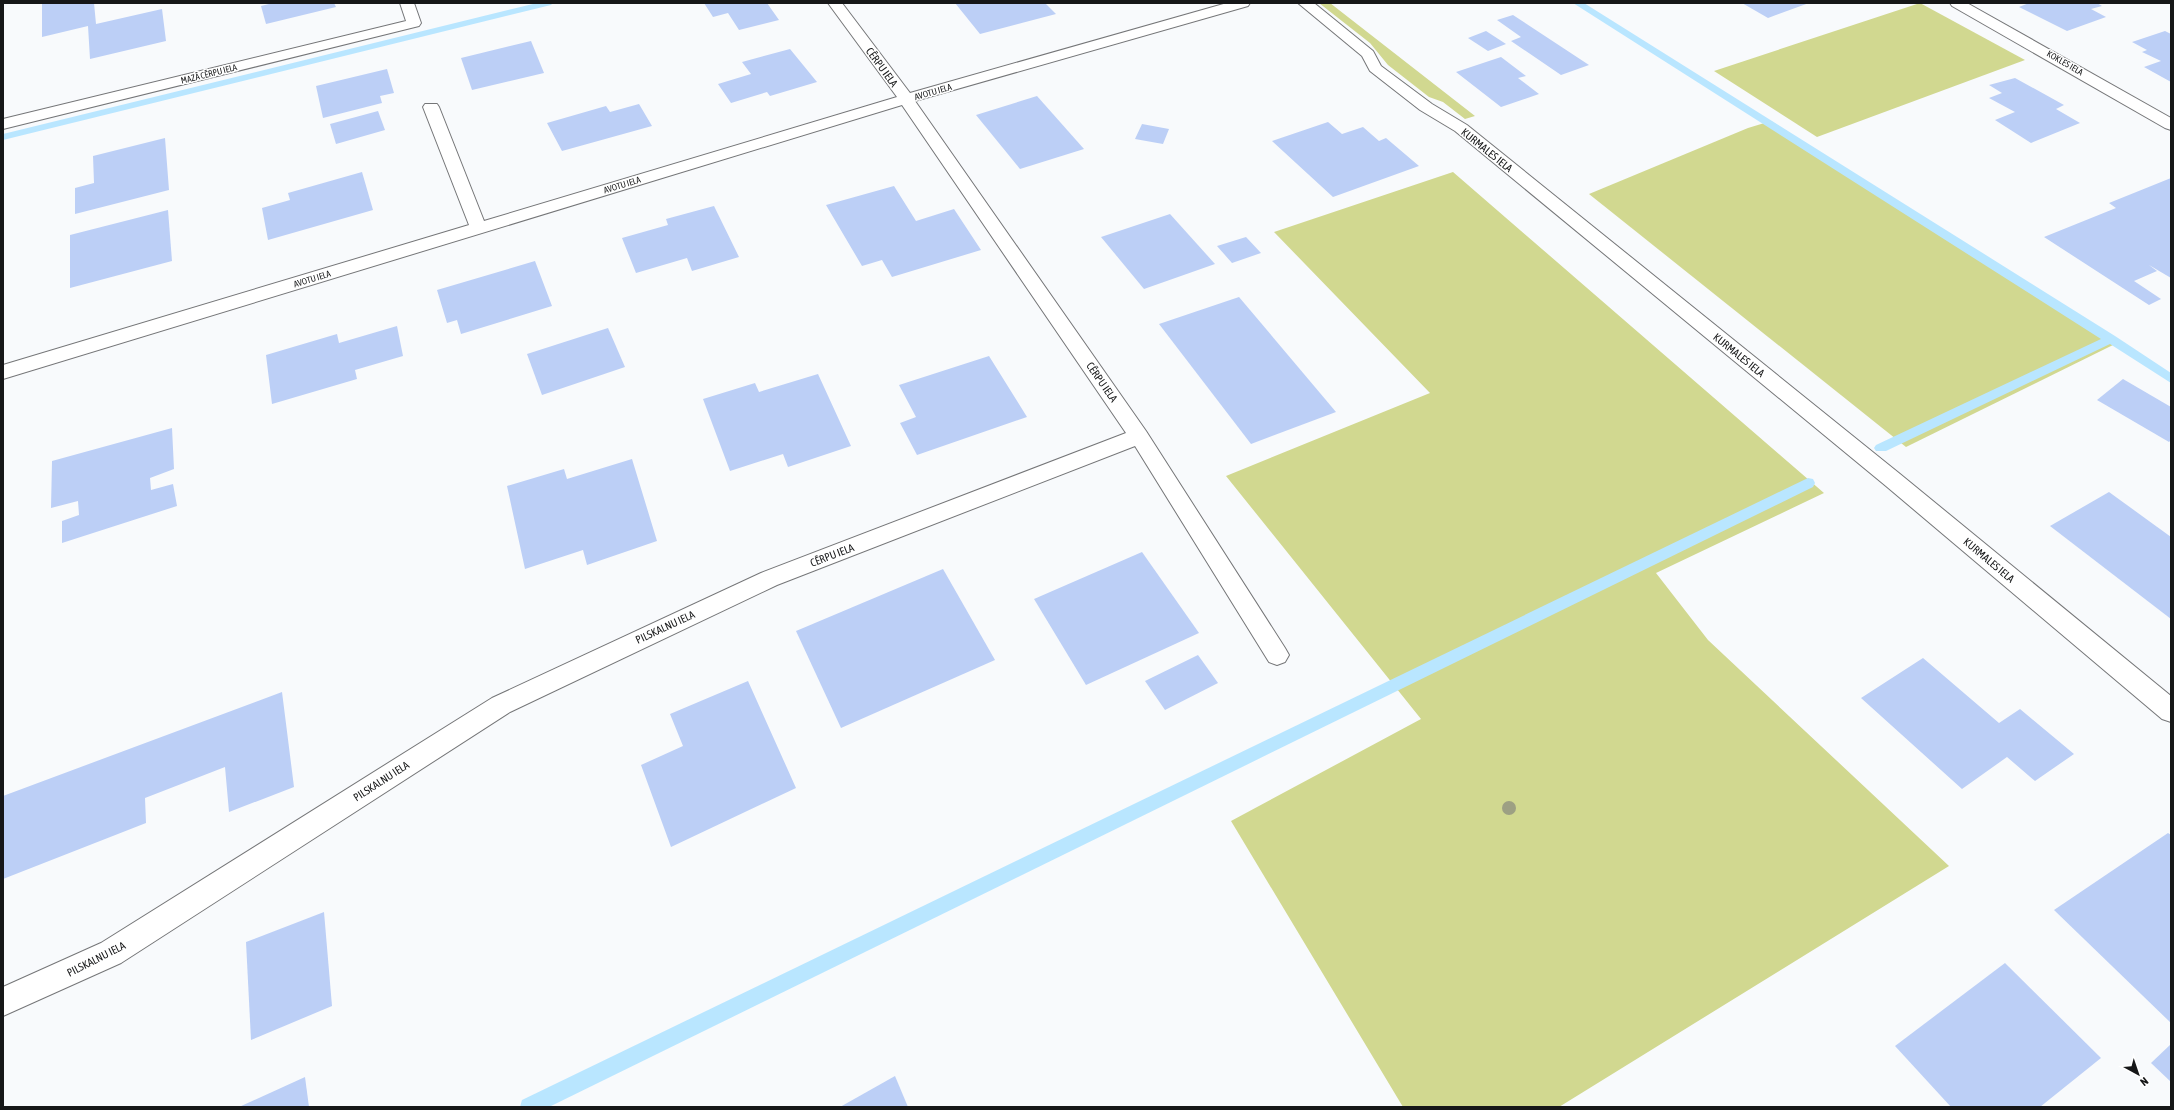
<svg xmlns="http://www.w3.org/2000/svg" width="2174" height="1110" viewBox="0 0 2174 1110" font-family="'Asap Condensed',sans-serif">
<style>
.green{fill:#d1d890}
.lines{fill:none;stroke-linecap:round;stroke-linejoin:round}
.stream{fill:#b9e6ff;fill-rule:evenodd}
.building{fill:#bccff6}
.minor-casing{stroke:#757678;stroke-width:2}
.minor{fill:#fff;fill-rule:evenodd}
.tree{fill:#9da083}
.labels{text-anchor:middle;stroke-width:3;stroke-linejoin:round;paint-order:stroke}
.far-street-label{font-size:9px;fill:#161718;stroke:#fff}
.street-label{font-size:11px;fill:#161718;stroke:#fff}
</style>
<rect width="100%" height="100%" fill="#f8fafc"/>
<g class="green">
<polygon points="1319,3 1330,3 1475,116 1465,119 1443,102 1429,97 1388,65 1370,43"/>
<polygon points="1920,3 2025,60 1817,137 1714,71"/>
<polygon points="1771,121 2113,345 1906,447 1589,194 1748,128"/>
<polygon points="1453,172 1824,493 1656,573 1708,640 1949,866 1559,1107 1403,1107 1231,821 1421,719 1226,476 1430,393 1274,232"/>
</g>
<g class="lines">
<g class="stream">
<polygon points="537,3 553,3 551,5 3,140 3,134"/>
<polygon points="1573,3 1584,3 2115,336 2171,373 2171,383 2110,344 1886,451 1876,451 1874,448 1876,445 2101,339"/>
<polygon points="1808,478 1813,479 1815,483 1813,487 549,1107 520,1107 522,1100"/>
</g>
</g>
<g class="building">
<polygon points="42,3 94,3 96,24 162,9 166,41 90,59 88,26 42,37"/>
<polygon points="273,3 334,3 336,7 266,24 261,6"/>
<polygon points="704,3 767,3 779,20 739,30 728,13 713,17"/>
<polygon points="955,3 1045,3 1056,14 980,34"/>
<polygon points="1742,3 1809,3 1768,18"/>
<polygon points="2029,3 2097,3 2102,6 2091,9 2106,17 2067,31 2019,7"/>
<polygon points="1513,15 1589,65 1561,75 1511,41 1521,37 1497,20"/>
<polygon points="1486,31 1506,44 1488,51 1468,38"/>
<polygon points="2165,31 2171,34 2171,82 2144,67 2161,61 2142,52 2147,50 2132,42"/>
<polygon points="531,41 544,73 472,90 461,58"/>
<polygon points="790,49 817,82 770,96 767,92 731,103 718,84 751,74 742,62"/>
<polygon points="1501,57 1526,76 1518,78 1539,94 1501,107 1456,72"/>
<polygon points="387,69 394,93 380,96 382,103 323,118 316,86"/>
<polygon points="2015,78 2064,105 2056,109 2080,123 2031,143 1995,120 2015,112 1989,98 2002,93 1989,85"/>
<polygon points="1037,96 1084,149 1020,169 976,115"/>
<polygon points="639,104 652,126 562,151 547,123 606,106 610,112"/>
<polygon points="378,111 385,130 336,144 330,124"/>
<polygon points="1328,122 1342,134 1363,127 1379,141 1386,138 1419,166 1333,197 1272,141"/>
<polygon points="1142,124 1169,129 1163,144 1135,139"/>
<polygon points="165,138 169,190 75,214 75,188 94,183 93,156"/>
<polygon points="362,172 373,210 268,240 262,208 290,200 288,193"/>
<polygon points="2171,178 2171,278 2149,265 2157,271 2134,281 2161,299 2149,305 2044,237 2116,208 2109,203"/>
<polygon points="894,186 916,221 954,209 981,250 892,277 882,260 862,266 826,205"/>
<polygon points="714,206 739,257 692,271 687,258 636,273 622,238 668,225 666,219"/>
<polygon points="168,210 172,261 70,288 70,235"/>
<polygon points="1170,214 1215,264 1144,289 1101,237"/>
<polygon points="1246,237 1261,253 1232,263 1217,246"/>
<polygon points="535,261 552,306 461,334 457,320 447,323 437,290"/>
<polygon points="1239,297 1336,412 1251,444 1159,324"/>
<polygon points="397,326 403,356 355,370 357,379 272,404 266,355 337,334 339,343"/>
<polygon points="608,328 625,367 542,395 527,354"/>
<polygon points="989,356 1027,417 917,455 900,423 916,417 899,385"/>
<polygon points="818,374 851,446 788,467 783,454 730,471 703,399 755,383 759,392"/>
<polygon points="2123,379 2171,407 2171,440 2169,442 2097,400"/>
<polygon points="172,428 174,469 150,478 151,490 173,484 177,506 62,543 62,521 79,515 78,501 51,508 52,461"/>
<polygon points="632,459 657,541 587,565 583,550 525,569 507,486 564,469 567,479"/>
<polygon points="2109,492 2171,537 2171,619 2050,526"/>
<polygon points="1142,552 1199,633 1086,685 1034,599"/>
<polygon points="943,569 995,660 841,728 796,631"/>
<polygon points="1198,655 1218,683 1165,710 1145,681"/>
<polygon points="1923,658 1999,723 2020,709 2074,754 2035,781 2007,757 1962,789 1861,698"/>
<polygon points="748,681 796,788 671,847 641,765 683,746 670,714"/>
<polygon points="282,692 294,787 229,812 225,767 145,798 146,823 3,879 3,796"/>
<polygon points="2168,833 2171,835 2171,1023 2054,910"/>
<polygon points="324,912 332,1006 251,1040 246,942"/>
<polygon points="2005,963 2101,1058 2040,1107 1951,1107 1895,1046"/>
<polygon points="2171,1044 2171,1082 2151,1063"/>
<polygon points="895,1076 908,1107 840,1107"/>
<polygon points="305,1077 309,1107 239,1107"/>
</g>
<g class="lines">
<g class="minor-casing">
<g id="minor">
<polygon points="400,3 414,3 421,23 419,26 3,129 3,119 406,21"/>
<polygon points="828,3 842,3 910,93 1227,3 1250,3 1248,6 915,101 1146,431 1285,648 1289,655 1285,662 1277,665 1269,662 1135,446 777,585 510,712 121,963 3,1016 3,987 101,943 492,698 761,573 1126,433 902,105 3,379 3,365 469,225 423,107 425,104 437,104 439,107 484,221 897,97"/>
<polygon points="1298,3 1314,3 1373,51 1381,66 1432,104 1467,125 1900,474 2171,696 2171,722 2162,719 1886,486 1455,131 1420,110 1370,71 1362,56"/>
<polygon points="1950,3 1967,3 2171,118 2171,130 2165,128 1952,6"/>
</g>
</g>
<use href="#minor" class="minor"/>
</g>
<circle class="tree" cx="1509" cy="808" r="7"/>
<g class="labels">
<g class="far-street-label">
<text transform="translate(2065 63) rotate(30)" y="3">KOKLES IELA</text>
<text transform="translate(209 74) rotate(-14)" y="3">MAZĀ CĒRPU IELA</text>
<text transform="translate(933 92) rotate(-16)" y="3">AVOTU IELA</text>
<text transform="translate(622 185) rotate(-17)" y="3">AVOTU IELA</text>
<text transform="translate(312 279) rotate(-17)" y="3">AVOTU IELA</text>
</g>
<g class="street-label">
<text transform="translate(882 67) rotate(54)" y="4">CĒRPU IELA</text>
<text transform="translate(1487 150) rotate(39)" y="4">KURMALES IELA</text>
<text transform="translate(1739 355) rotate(39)" y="4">KURMALES IELA</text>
<text transform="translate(1102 382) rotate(55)" y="4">CĒRPU IELA</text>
<text transform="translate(832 555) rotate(-21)" y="4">CĒRPU IELA</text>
<text transform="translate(1989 560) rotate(40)" y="4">KURMALES IELA</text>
<text transform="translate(665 627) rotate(-25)" y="4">PILSKALNU IELA</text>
<text transform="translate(381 781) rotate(-33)" y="4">PILSKALNU IELA</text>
<text transform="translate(96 959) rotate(-27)" y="4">PILSKALNU IELA</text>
</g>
</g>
<rect width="2174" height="1110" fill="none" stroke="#161718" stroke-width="8"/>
<g transform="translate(2138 1074) rotate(140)" stroke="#ffffff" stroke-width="3" paint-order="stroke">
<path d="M0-3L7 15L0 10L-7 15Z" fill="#161718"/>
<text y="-6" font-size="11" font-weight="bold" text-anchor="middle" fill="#161718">N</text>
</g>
</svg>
